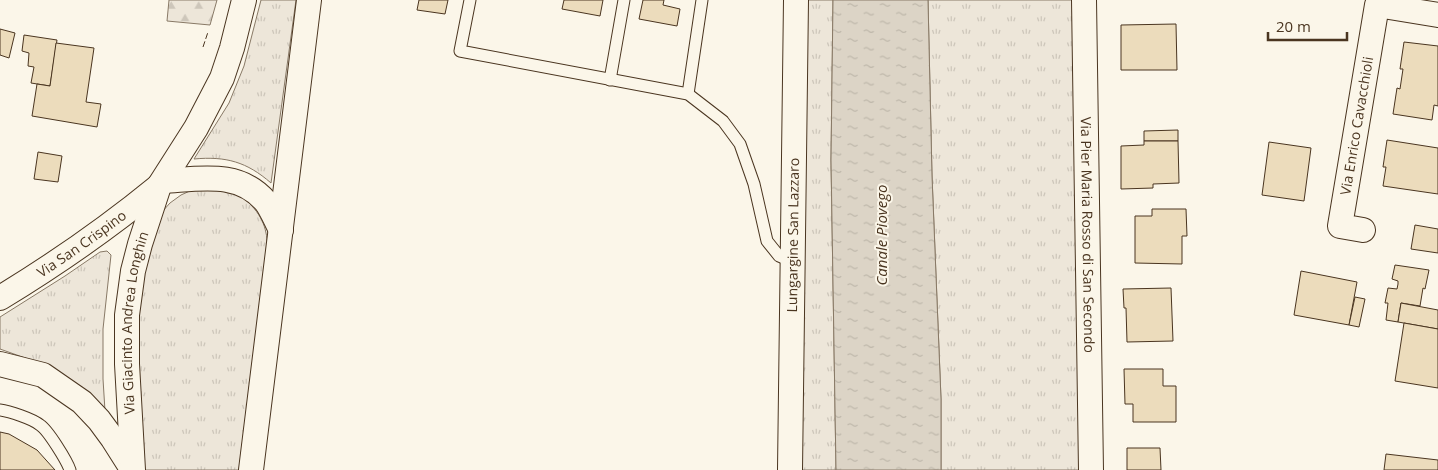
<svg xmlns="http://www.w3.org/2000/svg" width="1438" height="470" viewBox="0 0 1438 470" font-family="'Open Sans',sans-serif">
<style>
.grass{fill:url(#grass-tufts);stroke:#887966}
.forest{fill:url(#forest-firs);stroke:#887966}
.water{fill:url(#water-ripples);stroke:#887966}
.building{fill:#ecdcbc;stroke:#4a3520}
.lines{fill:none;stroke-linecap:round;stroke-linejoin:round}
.lane-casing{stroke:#4a3520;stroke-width:13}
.street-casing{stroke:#4a3520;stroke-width:26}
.lane{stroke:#fbf6e9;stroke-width:11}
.street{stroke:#fbf6e9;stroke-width:24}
.fence{stroke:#4a3520;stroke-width:1;stroke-dasharray:6 2.5;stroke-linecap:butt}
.labels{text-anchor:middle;stroke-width:4;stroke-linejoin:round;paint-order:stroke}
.street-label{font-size:14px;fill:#4a3520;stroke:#fbf6e9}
.water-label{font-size:15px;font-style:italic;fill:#4a3520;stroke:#fbf6e9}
</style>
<defs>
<pattern id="grass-tufts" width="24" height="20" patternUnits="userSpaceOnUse" patternTransform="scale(1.25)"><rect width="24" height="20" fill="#ede6d9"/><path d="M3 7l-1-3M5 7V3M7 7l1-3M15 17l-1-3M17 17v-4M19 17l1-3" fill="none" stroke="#cdc6ba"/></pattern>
<pattern id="forest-firs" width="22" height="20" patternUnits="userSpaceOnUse" patternTransform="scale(1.25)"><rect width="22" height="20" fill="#ede6d9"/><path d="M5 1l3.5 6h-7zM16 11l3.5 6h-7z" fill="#cdc6ba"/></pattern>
<pattern id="water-ripples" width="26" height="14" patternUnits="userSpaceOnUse" patternTransform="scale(1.25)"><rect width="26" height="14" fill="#dcd4c6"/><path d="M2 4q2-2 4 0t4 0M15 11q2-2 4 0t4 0" fill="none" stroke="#beb7aa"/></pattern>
</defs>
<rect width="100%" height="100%" fill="#fbf6e9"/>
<g class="grass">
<path d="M261,0H296L271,183C247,162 226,156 194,159L229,103L244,66Z"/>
<polygon points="805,0 833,0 831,160 836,470 802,470"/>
<polygon points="928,0 1086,0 1097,470 941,470 941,399 932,176"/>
<path d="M205,187C214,189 225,189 233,192C249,199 263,216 266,233C268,240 266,247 266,253L239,470H142L134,360L143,267L161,213L170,203L181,195L192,190Z"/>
<polygon points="107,251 111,255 103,329 103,379 105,411 42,364 0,349 0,317 65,276 100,252"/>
</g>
<polygon class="forest" points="169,0 217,0 210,25 167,21"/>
<polygon class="water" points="833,0 928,0 932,176 941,399 941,470 836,470 831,160"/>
<g class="building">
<polygon points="419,0 448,0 445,14 417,10"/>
<polygon points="564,0 603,0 600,16 562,9"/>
<polygon points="643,0 664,0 663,5 680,9 677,26 639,19"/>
<polygon points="1176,24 1177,70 1121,70 1121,25"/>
<polygon points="0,29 15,33 9,58 0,55"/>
<polygon points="24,35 57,40 50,86 31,83 34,67 28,66 29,53 22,51"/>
<polygon points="1404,42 1438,46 1438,106 1434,105 1432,120 1393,114 1397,88 1400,89 1403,69 1400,69"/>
<polygon points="56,43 94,48 86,102 101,104 97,127 32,116 37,84 50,86"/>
<polygon points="1178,130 1178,141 1144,141 1144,131"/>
<polygon points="1387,140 1438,148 1438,194 1383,186 1386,167 1383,167"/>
<polygon points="1144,141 1178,141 1179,183 1153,184 1153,188 1121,189 1121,146 1144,145"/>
<polygon points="1269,142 1311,148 1304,201 1262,195"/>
<polygon points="38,152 62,156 58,182 34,179"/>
<polygon points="1152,209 1186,209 1187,236 1182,236 1182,264 1135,263 1135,216 1152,216"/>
<polygon points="1415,225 1438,229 1438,253 1411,249"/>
<polygon points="1395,265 1429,270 1425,289 1423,288 1420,306 1401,303 1398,322 1386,320 1388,303 1385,303 1388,288 1397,289 1398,284 1398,281 1392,279"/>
<polygon points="1301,271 1357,282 1349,325 1294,315"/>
<polygon points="1171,288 1173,341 1127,342 1126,308 1124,308 1123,289"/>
<polygon points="1355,297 1365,299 1359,327 1349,325"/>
<polygon points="1401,303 1438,310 1438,329 1398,322"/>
<polygon points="1404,323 1438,329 1438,388 1395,381"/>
<polygon points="1124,369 1163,369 1163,386 1176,386 1176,422 1133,422 1133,404 1125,404"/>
<polygon points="0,432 9,434 37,450 55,470 0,470"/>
<polygon points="1127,448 1160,448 1161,470 1127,470"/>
<polygon points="1386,454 1438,460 1438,470 1384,470"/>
</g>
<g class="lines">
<g class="lane-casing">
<g id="lane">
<polyline points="470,0 460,51 688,94 723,121 740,144 754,184 767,241 779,256 793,262"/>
<polyline points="610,80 624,0"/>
<polyline points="688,94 702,0"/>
<path d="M0,410C9,411 33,419 40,425C48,430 67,461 70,470"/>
</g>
</g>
<g class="street-casing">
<g id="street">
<path id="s1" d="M1084,0L1091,470"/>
<path d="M163,181C200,179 239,170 266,202C272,210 276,221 281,230"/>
<path id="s2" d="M1363,230L1340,226L1377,5L1438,15"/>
<path id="s3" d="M0,298C56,264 109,227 159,186"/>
<polyline points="0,364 43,375 82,402 99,420 113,439 132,469"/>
<path id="s4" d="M133,470L127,364V315L133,271L140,244L159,186L196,128L222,78L232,48L244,0"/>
<polyline points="251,470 309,0"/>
<path id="s5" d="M790,470L796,0"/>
</g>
</g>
<use href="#lane" class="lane"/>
<use href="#street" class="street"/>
<polyline class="fence" points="203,47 208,32"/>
</g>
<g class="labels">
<g class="street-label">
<text dy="5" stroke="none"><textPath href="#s2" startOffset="125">Via Enrico Cavacchioli</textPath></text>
<text dy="5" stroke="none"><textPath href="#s5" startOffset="235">Lungargine San Lazzaro</textPath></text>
<text dy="5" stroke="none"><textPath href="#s1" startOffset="235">Via Pier Maria Rosso di San Secondo</textPath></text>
<text dy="5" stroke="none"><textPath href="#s3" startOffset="98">Via San Crispino</textPath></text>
<text dy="5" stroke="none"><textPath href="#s4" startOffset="148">Via Giacinto Andrea Longhin</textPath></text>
</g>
<g class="water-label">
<text transform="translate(882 235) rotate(-90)" y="5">Canale Piovego</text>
</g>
</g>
<path d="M1268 32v8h79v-8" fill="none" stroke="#4a3520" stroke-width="2.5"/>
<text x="1276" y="32" font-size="15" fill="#4a3520" stroke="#fbf6e9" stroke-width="4" paint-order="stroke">20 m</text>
</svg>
